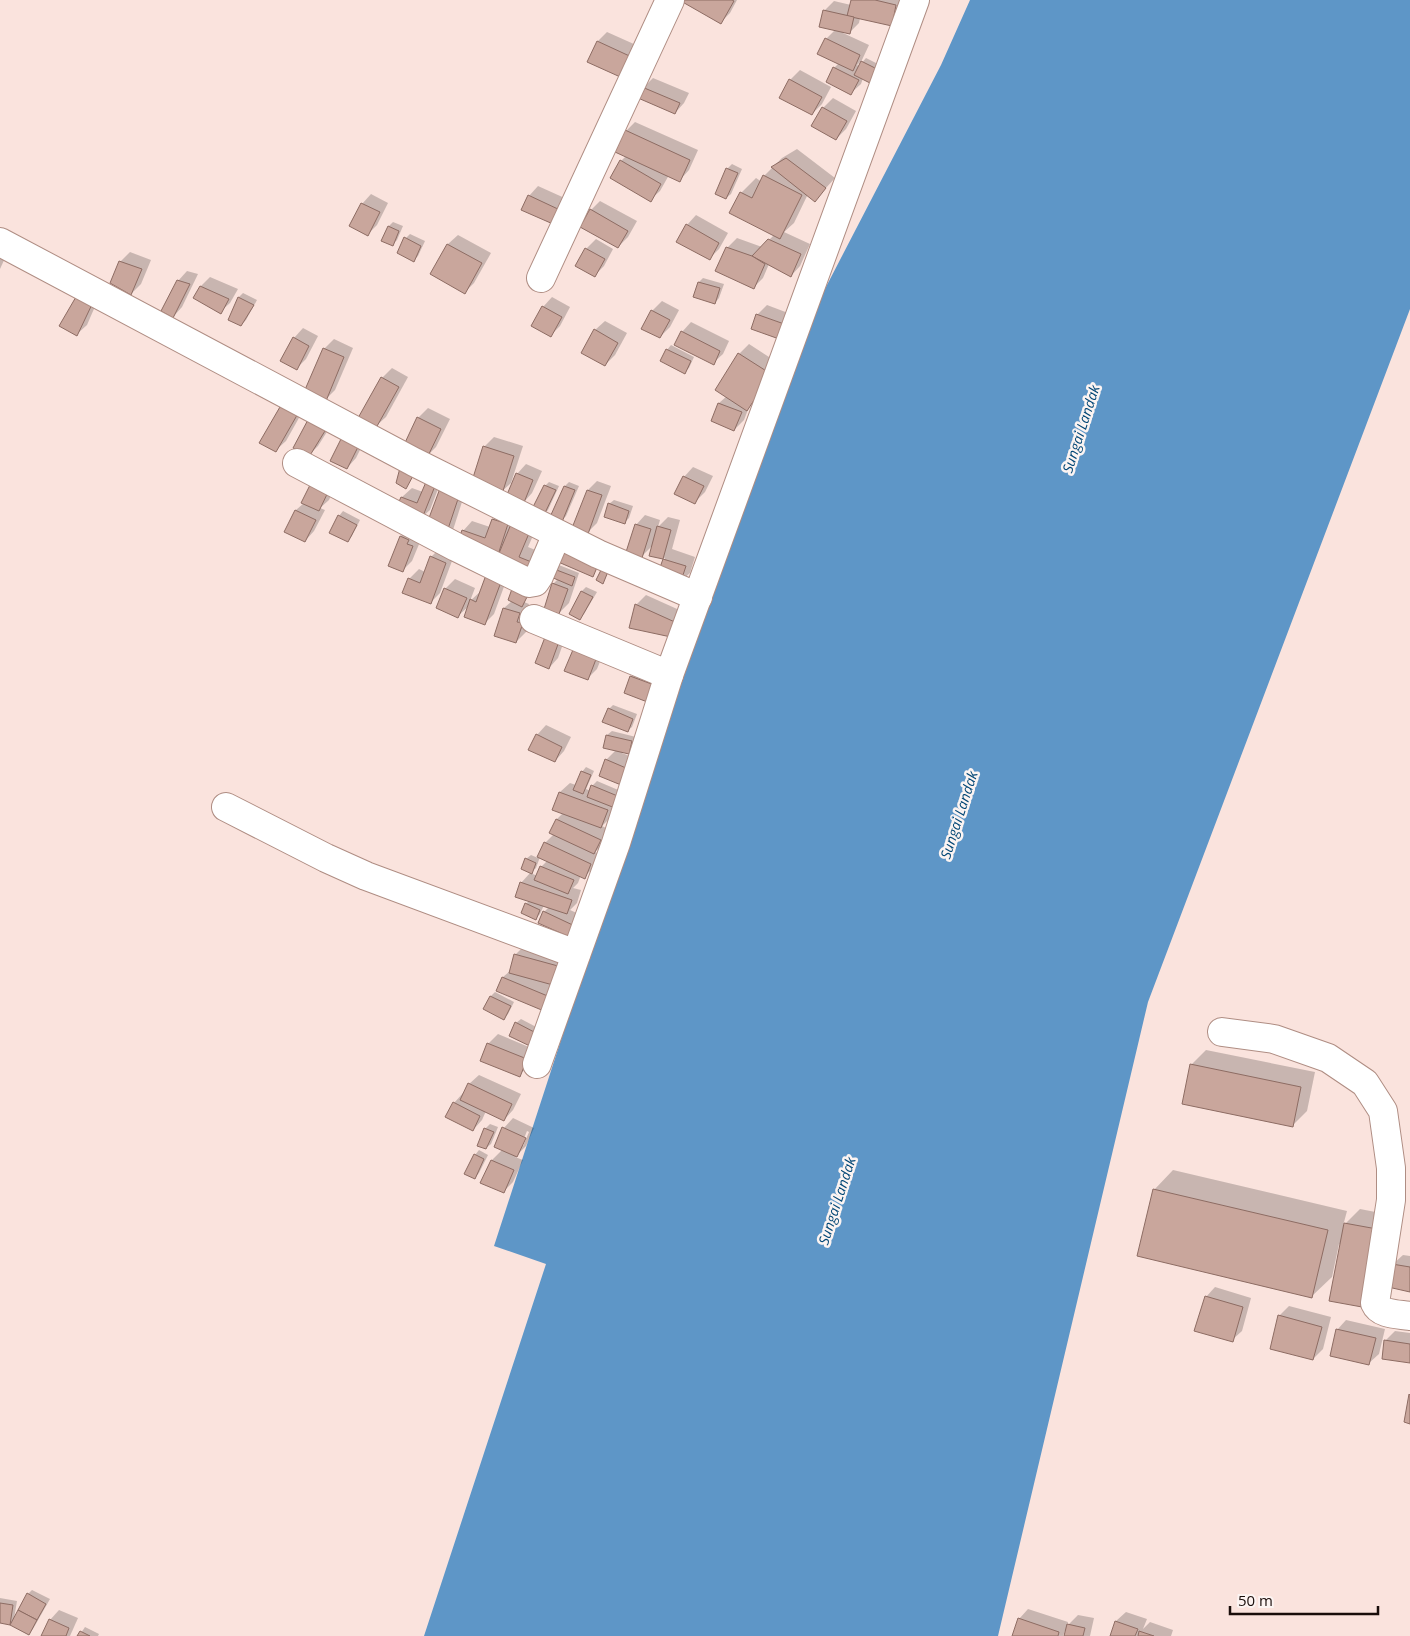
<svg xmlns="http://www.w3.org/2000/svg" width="1410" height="1636" viewBox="0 0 1410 1636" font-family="'Open Sans',sans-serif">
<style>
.water{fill:#5e96c7}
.shadow{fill:#0003;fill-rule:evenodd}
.building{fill:#c9a69c;stroke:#8d6c63}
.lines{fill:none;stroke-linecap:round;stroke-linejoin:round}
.minor-casing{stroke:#af8d83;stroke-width:30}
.minor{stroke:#fff;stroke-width:28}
.labels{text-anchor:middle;stroke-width:5;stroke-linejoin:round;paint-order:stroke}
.water-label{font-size:14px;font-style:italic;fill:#034776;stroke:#fcf4f2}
</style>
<rect width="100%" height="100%" fill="#fae3dd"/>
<polygon class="water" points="970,0 1410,0 1410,309 1148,1002 998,1636 424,1636 546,1264 494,1246 643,788 799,339 941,65"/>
<g class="shadow">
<polygon points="681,0 737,0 730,13 721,22"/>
<polygon points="852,0 904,0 891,25 860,18 859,23 849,33 843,31 843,33 869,45 862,60 857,65 859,66 866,58 888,69 863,78 861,84 851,93 834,68 839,63 826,39 835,30 824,11 834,1 851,5"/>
<polygon points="607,32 645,49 636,69 598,41"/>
<polygon points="800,70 831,87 822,104 812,114 790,80"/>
<polygon points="653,78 689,93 684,103 675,113 643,88"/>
<polygon points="833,98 856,111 846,129 836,139 823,108"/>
<polygon points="635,122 698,150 689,170 680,180 669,175 660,191 650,200 621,161 626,156 626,131"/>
<polygon points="797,149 835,178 815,200 808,194 794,223 784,232 810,244 800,266 791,276 769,264 763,278 753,288 727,248 737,238 762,247 774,235 741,193 756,178 762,182 764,176 782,158"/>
<polygon points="732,164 742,169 731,194 726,198 716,193 728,168"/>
<polygon points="538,186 569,200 563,213 529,196"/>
<polygon points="371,194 388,203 377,225 367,235 362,204"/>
<polygon points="600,201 637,221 628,237 618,247 591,210"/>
<polygon points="696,215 728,233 719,249 710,258 687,225"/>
<polygon points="393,222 403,226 397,240 392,245 389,226"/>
<polygon points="410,234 425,241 418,256 414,260 406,238"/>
<polygon points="458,235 491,253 474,283 465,292 432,274 448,244"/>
<polygon points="596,239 613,249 604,266 595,275 577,266 586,249"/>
<polygon points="0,240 11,245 0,269"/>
<polygon points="130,252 151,260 141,284 131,294 120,262"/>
<polygon points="187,271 198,274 182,307 173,317 178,281"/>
<polygon points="210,277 238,289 230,303 220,312 201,286"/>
<polygon points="703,278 724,284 719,298 715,303 699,282"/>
<polygon points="103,288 87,325 77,334 61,325"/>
<polygon points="243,293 257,300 246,320 241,325 230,320 239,297"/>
<polygon points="552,297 570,307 560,326 551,335 543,307"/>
<polygon points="662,301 679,310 670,327 660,337 652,311"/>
<polygon points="767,305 796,316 791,329 757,315"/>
<polygon points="605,321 627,333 615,355 605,365 595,330"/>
<polygon points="691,322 729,341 723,354 713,363 682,332"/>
<polygon points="303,328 318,336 306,359 297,368 294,338"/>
<polygon points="334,339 353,348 335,390 326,399 324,349"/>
<polygon points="749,344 780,364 757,399 749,407 744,420 734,430 712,421 719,403 727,396 716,389 739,354"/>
<polygon points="671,345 694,357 689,368 684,372 667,350"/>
<polygon points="392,368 408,377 386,417 376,426 382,378"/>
<polygon points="309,400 286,441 276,450 260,442"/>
<polygon points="428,408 450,419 436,447 427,456 418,418"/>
<polygon points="337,416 318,446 308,456 295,448"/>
<polygon points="369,432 356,458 347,468 332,461"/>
<polygon points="494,437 523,446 511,483 501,492 484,447"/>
<polygon points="526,464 542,471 532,493 523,503 517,474"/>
<polygon points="693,467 713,476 705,492 695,502 684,477"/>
<polygon points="443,476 430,510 420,519 402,497 412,488 423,492"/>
<polygon points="339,478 329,500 320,508 325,510 314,531 305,541 285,531 296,510 304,503"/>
<polygon points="469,480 453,530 443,539 425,533"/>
<polygon points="597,481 611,486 597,523 587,533 588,490"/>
<polygon points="549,482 559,486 548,510 544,514 545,486"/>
<polygon points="569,482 579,486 566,516 561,521 552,517 565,486"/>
<polygon points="614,500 633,506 629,518 624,523 609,504"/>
<polygon points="503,510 539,522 528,547 543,553 535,570 509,573 494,614 485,623 470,605 458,616 445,589 455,579 475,588 470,601 481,591 487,576 463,531 472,521 490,527 493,519"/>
<polygon points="343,511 360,520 352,536 348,541 339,516"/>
<polygon points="645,515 660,520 658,527 668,517 680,520 672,549 695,557 690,573 680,582 659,576 665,558 651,555 653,545 642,556 636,525"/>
<polygon points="410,527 422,537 412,561 403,570 401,536"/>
<polygon points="440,548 455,553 440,593 431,602 409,579 419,569 425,572 431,557"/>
<polygon points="559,565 579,573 569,603 559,613 553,584 558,579 555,570"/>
<polygon points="586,587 597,592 584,614 579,618 571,614 582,591"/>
<polygon points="532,590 524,602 529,604 526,612 532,614 526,632 516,642 504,608 512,601"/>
<polygon points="646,595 686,613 680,626 636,605"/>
<polygon points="569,627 558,658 549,668 536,662"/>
<polygon points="607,644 597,669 587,679 576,645"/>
<polygon points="641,667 659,692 625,692 632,676"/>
<polygon points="613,705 637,714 632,727 627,731 609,709"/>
<polygon points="546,725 571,737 564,751 555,761 537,735"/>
<polygon points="612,731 636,737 633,748 628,753 622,751 622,753 642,761 635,776 606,760 616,750 607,735"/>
<polygon points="586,767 594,771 586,789 591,791 592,786 597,781 623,792 611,817 602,826 610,830 604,843 595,852 600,854 594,867 584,877 581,875 578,883 573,888 581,890 577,903 570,910 588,918 574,938 544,912 549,907 544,905 540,914 536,918 526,904 530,900 521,883 530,873 538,876 541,867 548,860 540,857 536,868 531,872 526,859 531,855 538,858 545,843 554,834 557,819 563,813 560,792 570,783 576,785 582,772"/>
<polygon points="525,945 567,957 553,1000 498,990 503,977 511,970 515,955"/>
<polygon points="495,992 514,1002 508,1014 504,1018 484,1008 491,996"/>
<polygon points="521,1019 542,1030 536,1041 516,1023"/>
<polygon points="498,1034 536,1050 529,1066 519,1075 488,1044"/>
<polygon points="1206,1050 1315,1072 1307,1111 1293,1125 1191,1065"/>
<polygon points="479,1075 521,1094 513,1110 504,1120 486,1111 482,1120 473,1130 454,1103 463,1093 465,1094 469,1084"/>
<path d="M513,1118L534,1128L526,1146L515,1157L523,1160L513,1182L504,1191L492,1160L503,1149L504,1128ZM527,1131L529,1132L523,1146H521Z"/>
<polygon points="490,1124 498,1127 491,1144 486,1148 485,1129"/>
<polygon points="479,1150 488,1155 479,1173 475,1178 475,1155"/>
<polygon points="1173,1170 1347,1211 1343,1226 1360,1209 1391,1215 1376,1291 1341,1245 1339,1244 1332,1277 1312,1296 1154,1190"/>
<polygon points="1403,1255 1410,1256 1410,1290 1393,1264"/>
<polygon points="1215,1287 1251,1298 1242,1331 1232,1340 1206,1297"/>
<polygon points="1289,1306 1331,1317 1323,1349 1313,1359 1279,1316"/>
<polygon points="1346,1320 1385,1329 1379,1354 1369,1363 1337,1330"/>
<polygon points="1395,1331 1410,1333 1410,1362 1385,1341"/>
<polygon points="32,1590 50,1599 33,1629 29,1634 10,1623 0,1622 0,1598 17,1601 14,1619 28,1594"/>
<polygon points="1028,1609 1068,1622 1067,1626 1078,1615 1094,1618 1090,1636 1066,1636 1067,1631 1065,1631 1063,1636 1013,1636 1019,1619"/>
<polygon points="59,1610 78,1618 70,1636 42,1636 50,1620"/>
<polygon points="1126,1612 1147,1619 1143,1629 1150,1622 1173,1630 1171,1636 1111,1636 1116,1621"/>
<polygon points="85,1627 99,1634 98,1636 79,1636"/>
</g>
<g class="building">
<polygon points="679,0 732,0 734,1 721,24"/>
<polygon points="851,0 875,0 896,5 892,26 847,16"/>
<polygon points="823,10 854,17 850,34 819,27"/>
<polygon points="825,38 860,55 853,71 817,54"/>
<polygon points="597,41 636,59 627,80 587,62"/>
<polygon points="861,61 885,73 878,87 854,75"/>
<polygon points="833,67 859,80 851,95 826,82"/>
<polygon points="789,79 822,97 812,115 779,98"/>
<polygon points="642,87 680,103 675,114 638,98"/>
<polygon points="822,107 847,121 836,140 811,126"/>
<polygon points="625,130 690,160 680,182 615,152"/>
<polygon points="786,158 826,188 815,202 771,167"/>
<polygon points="620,160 661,184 651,202 610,178"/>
<polygon points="726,168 738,173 726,199 715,194"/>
<polygon points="763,175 802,195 780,239 729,213 740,192 752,198"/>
<polygon points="528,195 560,210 553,224 521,210"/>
<polygon points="361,203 380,212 368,236 349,226"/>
<polygon points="590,209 628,231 618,248 580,227"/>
<polygon points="686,224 719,243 710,260 676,242"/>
<polygon points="388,226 399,231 393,246 381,241"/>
<polygon points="404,237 421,246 414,262 397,253"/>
<polygon points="768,239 801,254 791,277 752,256"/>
<polygon points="447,244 482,263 465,294 430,274"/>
<polygon points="726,247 752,256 765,264 754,289 715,271"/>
<polygon points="585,248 605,259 595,277 575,266"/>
<polygon points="119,261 142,269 131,295 110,283"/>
<polygon points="177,280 190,284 173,318 161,311"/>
<polygon points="698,282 720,288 715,304 693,297"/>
<polygon points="200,286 229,299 221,314 193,298"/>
<polygon points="80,290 95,298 77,336 59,326"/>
<polygon points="238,297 254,305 241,326 228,320"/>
<polygon points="542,306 562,317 551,337 531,326"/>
<polygon points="651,310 670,320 660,338 641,329"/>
<polygon points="756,314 787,325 782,340 751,329"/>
<polygon points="594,329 618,343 605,366 581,353"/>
<polygon points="681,331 720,351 714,365 674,345"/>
<polygon points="293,337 309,346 297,370 280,361"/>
<polygon points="323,348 344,357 326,401 304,392"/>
<polygon points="666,349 691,361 685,374 660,361"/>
<polygon points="738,353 771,374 747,411 715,390"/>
<polygon points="381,377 399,387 376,428 358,418"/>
<polygon points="284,400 300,410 276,452 259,443"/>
<polygon points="718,403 742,412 734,431 711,421"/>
<polygon points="310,416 328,426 309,457 293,448"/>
<polygon points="417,417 441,429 427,458 403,447"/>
<polygon points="344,433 361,441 347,469 330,461"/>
<polygon points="483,446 514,456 502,494 471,484"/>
<polygon points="401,464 415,472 406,489 396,483"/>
<polygon points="516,473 533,480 523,505 506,497"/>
<polygon points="683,476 704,486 695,504 674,494"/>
<polygon points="313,479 330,488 319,511 301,503"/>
<polygon points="426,482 435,486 421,521 395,511 401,497 417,503"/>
<polygon points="442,483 461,490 444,541 423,534"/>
<polygon points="544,485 556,490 544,515 532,509"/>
<polygon points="564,486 575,490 562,522 550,517"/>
<polygon points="587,490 602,495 588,534 572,528"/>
<polygon points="608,503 629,511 625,524 604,517"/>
<polygon points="295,510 316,520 305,542 284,532"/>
<polygon points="338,515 357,525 348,542 329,533"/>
<polygon points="492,519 508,524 496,561 456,547 462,530 485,538"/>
<polygon points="511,524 530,531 519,557 534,563 526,581 493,568"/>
<polygon points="635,524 651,529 642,558 626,552"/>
<polygon points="657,526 671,530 663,559 649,556"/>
<polygon points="400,536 409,540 407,544 413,546 403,572 388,566"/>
<polygon points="561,549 598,565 593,577 556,561"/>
<polygon points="430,556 446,563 431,604 402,593 408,578 420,583"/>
<polygon points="663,559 686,566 680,584 657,576"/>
<polygon points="603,566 609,569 603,584 596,580"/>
<polygon points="554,569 575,577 572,586 551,577"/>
<polygon points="486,575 501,582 485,625 464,617 470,599 476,602"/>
<polygon points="552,583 568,589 559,614 544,609"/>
<polygon points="513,586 528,595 522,607 508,600"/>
<polygon points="444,588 467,598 458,618 436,608"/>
<polygon points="581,591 593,597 580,620 569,614"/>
<polygon points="635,604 677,623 671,637 629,628"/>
<polygon points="503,608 520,613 517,622 523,623 516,643 494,636"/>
<polygon points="547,632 561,636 549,669 535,663"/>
<polygon points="575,645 598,654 588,680 564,671"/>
<polygon points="630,676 657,686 650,703 624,693"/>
<polygon points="608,708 633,719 628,732 602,722"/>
<polygon points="536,734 562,747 555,762 528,750"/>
<polygon points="606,735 632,741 629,754 603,748"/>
<polygon points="605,759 633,771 626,787 599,776"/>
<polygon points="581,771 591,775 583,794 573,790"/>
<polygon points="591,785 620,797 615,808 587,797"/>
<polygon points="559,792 608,810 601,828 552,810"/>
<polygon points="556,819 601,840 594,854 549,833"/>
<polygon points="544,842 591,864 585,879 537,857"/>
<polygon points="525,858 536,863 532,874 521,869"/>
<polygon points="540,866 574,880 568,894 534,880"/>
<polygon points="520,882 572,900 567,914 515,897"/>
<polygon points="525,903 540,910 536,920 521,913"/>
<polygon points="543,911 579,928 574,939 538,923"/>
<polygon points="514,954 558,966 553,985 509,973"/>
<polygon points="502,977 550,997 544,1011 496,991"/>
<polygon points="490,996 511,1006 504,1020 483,1009"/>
<polygon points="515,1022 538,1034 532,1047 509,1036"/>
<polygon points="487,1043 527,1059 520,1077 480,1061"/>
<polygon points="1190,1064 1301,1087 1293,1127 1182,1104"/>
<polygon points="468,1083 512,1104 504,1121 460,1100"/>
<polygon points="453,1102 480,1116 473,1131 445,1117"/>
<polygon points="502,1127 526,1138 517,1157 494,1147"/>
<polygon points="484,1128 494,1132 486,1149 477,1146"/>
<polygon points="474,1154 484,1159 475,1179 464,1174"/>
<polygon points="491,1160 514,1170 504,1193 480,1183"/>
<polygon points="1153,1189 1328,1230 1312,1298 1137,1256"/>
<polygon points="1344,1223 1377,1229 1362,1307 1329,1301"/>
<polygon points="1392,1264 1410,1267 1410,1292 1388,1287"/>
<polygon points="1205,1296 1243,1307 1233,1342 1194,1331"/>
<polygon points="1278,1315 1322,1327 1313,1360 1270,1349"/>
<polygon points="1336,1329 1376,1338 1369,1365 1330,1356"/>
<polygon points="1384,1340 1410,1344 1410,1363 1382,1359"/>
<polygon points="1409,1394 1410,1395 1410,1424 1404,1422"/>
<polygon points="27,1593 46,1604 37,1620 18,1610"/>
<polygon points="0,1603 13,1605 10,1625 0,1623"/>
<polygon points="18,1610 37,1620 29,1635 10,1625"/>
<polygon points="1018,1618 1059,1632 1058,1636 1012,1636"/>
<polygon points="49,1619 69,1628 66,1636 41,1636"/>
<polygon points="1115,1621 1138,1629 1135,1636 1110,1636"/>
<polygon points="1067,1624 1085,1628 1083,1636 1064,1636"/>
<polygon points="80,1631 90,1636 77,1636"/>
<polygon points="1139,1631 1154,1636 1138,1636"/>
</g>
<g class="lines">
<g class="minor-casing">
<g id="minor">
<polyline points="0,242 414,462 598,554 698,597"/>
<polyline points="541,278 670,0"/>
<polyline points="297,463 456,547 529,583 535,582 539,576 557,534"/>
<polyline points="534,619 669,675"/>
<polyline points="226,807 326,858 366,876 576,954"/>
<path d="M1222,1032L1274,1039L1328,1058L1365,1083L1383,1111L1391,1168V1200L1375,1303C1380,1315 1399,1314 1410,1316"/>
<polyline points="537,1064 616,843 669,675 915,0"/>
</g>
</g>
<use href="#minor" class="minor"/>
</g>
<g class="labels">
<g class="water-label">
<text transform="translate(1081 429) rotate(-72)" y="5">Sungai Landak</text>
<text transform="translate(959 815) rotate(-72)" y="5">Sungai Landak</text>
<text transform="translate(837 1201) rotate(-72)" y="5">Sungai Landak</text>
</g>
</g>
<path d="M1230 1606v8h148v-8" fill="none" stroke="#190d0a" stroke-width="2.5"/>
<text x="1238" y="1606" font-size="15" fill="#190d0a" stroke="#fcf4f2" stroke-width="4" paint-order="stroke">50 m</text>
</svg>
